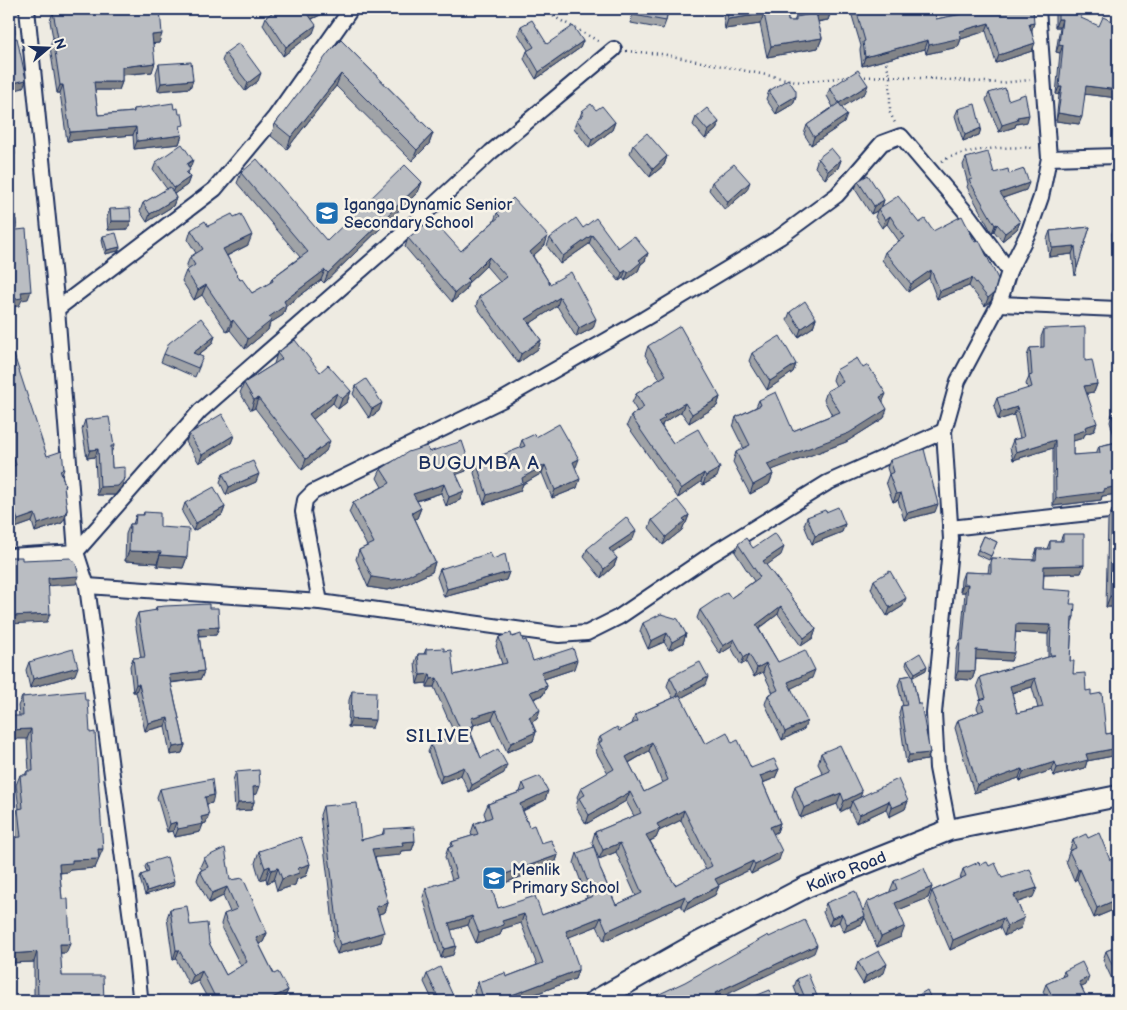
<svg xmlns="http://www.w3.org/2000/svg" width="1127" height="1010" viewBox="0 0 1127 1010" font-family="'Balsamiq Sans',sans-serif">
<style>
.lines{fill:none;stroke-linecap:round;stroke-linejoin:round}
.minor-casing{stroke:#1b2f5e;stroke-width:18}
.secondary-casing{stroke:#1b2f5e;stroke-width:24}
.path{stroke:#1b2f5e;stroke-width:2.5;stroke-dasharray:1 4;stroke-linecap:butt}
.minor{stroke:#f7f3e8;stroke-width:14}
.secondary{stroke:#f7f3e8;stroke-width:20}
.wall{fill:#a0a3a7;stroke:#1b2f5e;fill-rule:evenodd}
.shaded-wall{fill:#828488;stroke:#1b2f5e}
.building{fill:#babdc2;stroke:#1b2f5e;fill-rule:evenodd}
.labels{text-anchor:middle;stroke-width:5;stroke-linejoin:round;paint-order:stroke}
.poi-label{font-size:16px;fill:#1b2f5e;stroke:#f7f3e8;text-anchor:start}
.street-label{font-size:16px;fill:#1b2f5e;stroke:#f7f3e8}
.quarter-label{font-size:19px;letter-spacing:1px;fill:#1b2f5e;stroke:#f7f3e8}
</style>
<rect width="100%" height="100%" fill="#eeebe2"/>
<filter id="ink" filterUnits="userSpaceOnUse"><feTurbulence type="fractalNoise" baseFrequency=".02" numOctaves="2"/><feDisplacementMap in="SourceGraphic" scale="10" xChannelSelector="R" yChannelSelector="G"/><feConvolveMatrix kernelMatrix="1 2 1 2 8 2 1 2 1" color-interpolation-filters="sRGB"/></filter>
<g filter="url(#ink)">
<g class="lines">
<g class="minor-casing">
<g id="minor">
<polyline points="27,9 57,309"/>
<polyline points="1049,158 1118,156"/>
<polyline points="999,304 1118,309"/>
<polyline points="950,528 1118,510"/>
<polyline points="9,556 76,552 200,411 398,238 491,152 614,49"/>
<polyline points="87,586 320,602 559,635 587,633 619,617 709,556 827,483 944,431"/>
<polyline points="320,602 303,512 305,500 313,492 502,400 644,319 780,237 837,195 882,143 901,136 969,216 1009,271"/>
<polyline points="949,830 937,768 934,713 951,539 944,431 958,381 999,304 1009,271 1029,231 1041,197 1049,158 1038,9"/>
<polyline points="139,1001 140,996 136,957 87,586 76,552 57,309 215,189 275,117 351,9"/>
</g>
</g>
<g class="secondary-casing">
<polyline id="secondary" points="595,1001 694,945 806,887 949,830 1118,796"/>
</g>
<g class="path">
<polyline points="540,9 600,42"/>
<polyline points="626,51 662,54 801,82 847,77"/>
<polyline points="885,58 890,76 890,113 895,123"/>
<polyline points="860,77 890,76 1000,83 1030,80"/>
<path d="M942,161C963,149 1009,146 1034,148"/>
</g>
<use href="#minor" class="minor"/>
<use href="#secondary" class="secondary"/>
</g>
<g class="wall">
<polygon points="57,9 121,9 121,11 141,9 176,9 160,10 159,43 153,43 152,72 122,75 122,82 119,90 95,90 98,115 133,112 134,109 174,109 182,135 179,144 134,149 133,135 67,141 60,93 57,93 50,47 53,38 50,21 53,12 58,12"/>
<polygon points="278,9 333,9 312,19 313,33 283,56 263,25 266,17"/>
<polygon points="402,9 413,9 407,14"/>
<polygon points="633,9 668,9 666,21 663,29 631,23"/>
<polygon points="672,9 682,9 681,11"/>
<polygon points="722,9 787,9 788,21 794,21 796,17 813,13 813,9 831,9 831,11 828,20 818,22 822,38 818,48 767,57 760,24 725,29"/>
<polygon points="850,9 870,9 871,12 936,19 956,15 954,9 997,9 1034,23 1031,30 1032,51 996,63 986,31 961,39 958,47 926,54 925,49 862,66 860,50 861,46"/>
<polygon points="1055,9 1081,9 1081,18 1118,98 1085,94 1079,124 1056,121 1059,95 1056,94 1060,53 1056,52 1060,27 1055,27"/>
<polygon points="521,26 547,44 583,41 580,48 536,79 524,59 527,51 528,50 518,34"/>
<polygon points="341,40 433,133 429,144 412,161 336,86 287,149 271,136 275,124"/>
<polygon points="225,53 258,81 245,91 222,61"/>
<polygon points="159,64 193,80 190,88 158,91 156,73"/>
<polygon points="830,88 865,93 842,107 844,123 811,145 804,134 807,125 833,107 827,96"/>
<polygon points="769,91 796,96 793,104 776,114 766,99"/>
<polygon points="989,93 1008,100 1027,122 1016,124 1015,127 999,132 986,100"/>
<polygon points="958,109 981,128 979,135 963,141 955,116"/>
<polygon points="596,110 615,122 612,130 589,148 574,128 577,120 580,117 582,111"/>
<polygon points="696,117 716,130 705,139 693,125"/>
<polygon points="633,145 667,156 664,165 650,177 630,153"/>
<polygon points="818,158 841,160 838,168 825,179 815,167"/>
<polygon points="966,158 994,173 1009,174 1026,190 1003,198 1020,222 1017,229 1002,241 994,231 992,233 967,187 968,184 963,165"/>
<polygon points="156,162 189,168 188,176 190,177 187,185 174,194 176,198 173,206 147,222 140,211 143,203 167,189 153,170"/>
<polygon points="241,173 327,241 422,182 418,192 324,283 321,280 286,306 283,315 270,323 268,330 245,349 230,330 227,332 202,295 194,300 182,281 186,271 188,270 186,267 190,257 196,253 188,240 191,230 208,226 248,245 227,256 240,280 252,293 270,283 272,278 300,257 237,183"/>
<polygon points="858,181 884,200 882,206 933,231 994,293 991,301 985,306 969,286 937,299 929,278 908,292 882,260 885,252 899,241 887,224 882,228 875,217 877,211 871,214 855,189"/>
<polygon points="712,182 747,190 725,210 709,190"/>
<polygon points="110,209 128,229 108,230 107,217"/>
<polygon points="497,213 545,245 533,256 550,284 593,328 576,337 557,306 529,324 541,340 538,349 518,363 476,306 479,297 500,282 486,266 468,283 466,290 452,302 405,247 408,238 461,251 494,221"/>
<polygon points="1118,223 1118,266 1113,266 1112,233 1116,224"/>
<polygon points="1090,227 1077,268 1075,276 1072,254 1049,257 1047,239 1050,231"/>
<polygon points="583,228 618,248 648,253 645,261 641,264 638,271 625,281 623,278 619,281 589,244 560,264 547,246 550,238"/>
<polygon points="103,236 120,247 118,251 105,254 102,240"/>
<polygon points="790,312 816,318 813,327 798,337 787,320"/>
<polygon points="1044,329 1085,361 1097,384 1094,392 1087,393 1094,431 1085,434 1083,438 1073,441 1073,455 1096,454 1099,446 1116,442 1110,422 1112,414 1118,412 1118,494 1102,496 1101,500 1053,506 1053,448 1013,460 1010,448 1013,440 1020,438 1014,415 998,420 994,406 997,398 1028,389 1026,384 1029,377 1027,356 1030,348 1041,348 1041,337"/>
<polygon points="215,336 212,344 198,355 200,365 195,377 161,362 164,354"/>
<polygon points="648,346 720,397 717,406 689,423 681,412 663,423 662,427 673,443 717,477 703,485 701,482 678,498 627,425 631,416 637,411 632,403 636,394 660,379 645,355"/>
<polygon points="277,353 320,372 351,391 347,402 338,409 333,403 313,419 326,451 302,470 255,408 251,410 240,393 244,383 274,364"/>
<polygon points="752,353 796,364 793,372 767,390 749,361"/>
<polygon points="9,357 47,456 64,469 62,475 65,485 64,489 67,510 65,518 62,523 35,532 32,522 15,528 13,523 9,524 9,468 11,467 9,461"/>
<polygon points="836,370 883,401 884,418 846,442 771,470 773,474 769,484 750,494 733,462 736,452 744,449 733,427 736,417 756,407 759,400 793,431 832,415 824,400 827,391 836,386 833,380"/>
<polygon points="356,386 379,411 369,418 353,394"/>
<polygon points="85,420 114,446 111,453 112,468 125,478 122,486 115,495 97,495 95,457 87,458 82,429"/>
<polygon points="189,434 234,435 231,443 199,463 186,442"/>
<polygon points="536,437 576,467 575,468 577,488 552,498 542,473 523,484 520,491 484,504 474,473 477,465 519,449 522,440"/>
<polygon points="429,452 466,471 456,474 464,491 460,500 446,506 441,493 417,501 421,508 417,518 415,519 435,562 432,572 399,587 387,590 368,587 356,559 359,550 367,546 349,512 353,503 382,487 377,478 381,469"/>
<polygon points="890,460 935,512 904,520 898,500 893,502 886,482 889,474 887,468"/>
<polygon points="223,474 256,482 226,495 220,482"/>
<polygon points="185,503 225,507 222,515 193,531 182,512"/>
<polygon points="1112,510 1118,607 1106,607 1108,520"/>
<polygon points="144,512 160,527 187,557 183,568 157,566 157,563 125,561 126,534 130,524 133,524 136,515 143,515"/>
<polygon points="826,512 845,524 842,532 812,544 804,525 807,517"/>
<polygon points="689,515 686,523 684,525 682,530 663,545 649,528 652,520"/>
<path d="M1063,534L1084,565L1081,573L1044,574L1043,589L1070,604L1074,617L1072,623L1070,661L1073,674L1086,691L1091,695L1106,734L1118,732V755L1087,761L1085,768L1054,776L1052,770L1020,781L1019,778L974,793L955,728L958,720L979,712L977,708L980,700L981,699L977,685L980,677L1048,657V634L1016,632L1011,661L976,659L975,671L972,680L955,679L957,648L960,640H961L965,592H960L961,580L964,572L988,573L989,566L991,558L1034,560V557L1037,549H1047L1050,541H1060ZM1032,687L1038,708L1017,713L1012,693Z"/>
<polygon points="984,536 997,542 989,560 976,554"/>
<polygon points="633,539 612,553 617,558 614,566 601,578 584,557 587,549"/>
<polygon points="738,544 781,555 766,565 816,629 813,638 801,646 778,614 759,629 778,662 812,678 791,688 804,729 782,740 765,704 768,695 773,693 763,672 754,677 746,662 741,665 731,647 720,654 697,618 700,610 731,598 754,581 735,552"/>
<polygon points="493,559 509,572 506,580 444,597 437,577 440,569"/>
<polygon points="874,580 903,606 887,616 871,589"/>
<polygon points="156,607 209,608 219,627 216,635 199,636 204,671 201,679 171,683 185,745 182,753 170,755 165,726 145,731 136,692 133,692 130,666 133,658 141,658 135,621 138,613 155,611"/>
<polygon points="643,623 686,634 683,643 669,650 664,642 648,649 640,631"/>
<polygon points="499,637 512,637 523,641 533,661 574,669 544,679 547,686 543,695 534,699 537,719 532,722 536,732 533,741 507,752 492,719 474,725 471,733 481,758 504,773 469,792 461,775 440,783 428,752 431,745 455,735 434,687 427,687 427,683 417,684 415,663 418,654 424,654 426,649 444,651 454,675 502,664 496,646"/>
<polygon points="907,661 926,670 913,677 912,675 918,704 930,753 927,760 906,763 899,713 901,706 903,706 898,685 901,677 912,675 906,665"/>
<polygon points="29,662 75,675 30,688 26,670"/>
<path d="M670,677L705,685L681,698L705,744L732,743L751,768L779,769L775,778L763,783L780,823L777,832L773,834L779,860L751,874L749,870L718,885L719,886L715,895L684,911L681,905L604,941L597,926L568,937L578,970L575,979L517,1001H478L474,991L478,982L506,977L537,965L521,923L502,929L500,935L476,943L468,925L451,930L453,955L441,958L423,897L426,888L452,880L445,857L448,848L450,847L452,842L472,836L471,833L474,824L486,819L484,813L488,804L520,792L523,783L545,800L523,811L529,827L541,843L558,855L555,864L491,888L498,908L542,915L587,898L574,863L577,853L601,871L616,905L636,896L616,852L599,859L592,842L595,832L634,816L626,801L586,824L576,807L578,799L577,797L581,788L608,773L596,752L597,748L596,746L600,737L619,731L632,724L635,715L673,698L667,686ZM649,751L662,783L644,792L629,763ZM681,820L706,870L675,885L650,841L656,838L659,831Z"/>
<polygon points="352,691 372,728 348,727 349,700"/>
<polygon points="22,697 85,700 99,858 95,868 70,870 69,872 60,873 66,953 60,953 62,976 104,1001 34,1001 34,962 9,963 16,837 15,818 18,809 19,809 16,785 20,775 25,775 27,771 29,771 27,739 19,716 18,706"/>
<polygon points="821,753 861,797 908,801 905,809 889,817 886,809 856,823 849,809 850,807 840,812 837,804 800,818 792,796 795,786 823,774 818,764"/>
<polygon points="236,772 257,794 253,795 254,802 251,810 235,811 233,780"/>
<polygon points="160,789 212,803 207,804 206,823 203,824 200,832 175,837 173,831 167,832 157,797"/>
<polygon points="323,806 361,840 382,835 384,829 415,841 412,850 401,851 400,855 375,857 388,903 385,912 379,914 381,942 337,954 332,941 334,936 331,904 320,815"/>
<polygon points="1088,838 1110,860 1118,865 1118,908 1094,918 1077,879 1074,881 1066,861 1073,840"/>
<polygon points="259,851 310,864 306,876 297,879 295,885 277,891 274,880 267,883 266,878 260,880 255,863"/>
<polygon points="204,858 230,880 267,933 263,942 259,944 274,974 288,990 284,999 280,1001 209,1001 198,981 189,985 176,959 173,960 167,918 170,909 190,925 209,943 226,975 241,966 222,929 221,924 224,914 230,912 223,896 209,903 197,880 200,871 202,870 200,867"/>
<polygon points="147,863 173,886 145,895 140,879 141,875 147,873 145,867"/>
<polygon points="980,865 989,866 1002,878 1033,897 1017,902 1024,918 1021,928 1004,936 1000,927 950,950 929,901 932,891 960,879 963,869"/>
<polygon points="894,881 932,887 928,898 898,910 901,937 877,947 865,918 862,924 844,932 839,922 829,926 823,912 826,903 863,911 867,902 890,892 890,891"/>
<polygon points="1118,946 1118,992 1103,960 1106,951"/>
<polygon points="858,962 884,973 863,984 855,971"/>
<polygon points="1064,971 1086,985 1081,987 1086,997 1085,1001 1048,1001 1043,992 1046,984 1062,977"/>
<polygon points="427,974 453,1001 433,1001 424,982"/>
<polygon points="797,979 819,1001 799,1000 794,987"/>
<polygon points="917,996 932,1001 916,1001 915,1000"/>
</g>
<g class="shaded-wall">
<polygon points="157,9 176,9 156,11"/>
<polygon points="320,9 333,9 305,22 308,14"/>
<polygon points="409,9 413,9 407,14"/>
<polygon points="831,11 828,20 815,22 818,14"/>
<polygon points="764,14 760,24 725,29 728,19"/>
<polygon points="1058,19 1062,19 1060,27 1055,27"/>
<polygon points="989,23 986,31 961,39 958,47 926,54 929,45 960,31"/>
<polygon points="1034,23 1031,32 1029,24"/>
<polygon points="316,25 313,33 283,56 286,47"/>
<polygon points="9,32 15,32 13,39 9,40"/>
<polygon points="162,34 159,43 149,44 152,35"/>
<polygon points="822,38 818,48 767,57 771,46"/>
<polygon points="928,40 925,49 862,66 865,57"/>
<polygon points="583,41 580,48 536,79 539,72"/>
<polygon points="1035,43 1032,51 996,63 999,55"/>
<polygon points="1059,44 1063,45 1060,53 1056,52"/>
<polygon points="155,63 152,72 119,75 122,67"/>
<polygon points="261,73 258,81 245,91 248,83"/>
<polygon points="341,74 336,86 287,149 291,137"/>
<polygon points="26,80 23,88 9,92 9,84"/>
<polygon points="193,80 190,88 158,91 161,83"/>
<polygon points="94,82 122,82 119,90 91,90"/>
<polygon points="60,85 63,85 60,93 57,93"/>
<polygon points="868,85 865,93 836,111 839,103"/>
<polygon points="1086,86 1118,90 1118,98 1083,94"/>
<polygon points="1059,87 1062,87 1059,95 1056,94"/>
<polygon points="796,96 793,104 776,114 779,106"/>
<polygon points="1058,113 1082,117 1079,124 1056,121"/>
<polygon points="847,115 844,123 811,145 814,137"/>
<polygon points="1029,115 1027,122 1016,124 1015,127 999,132 1002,125 1017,117"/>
<polygon points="615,122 612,130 589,148 592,140"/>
<polygon points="719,122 716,130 705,139 708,131"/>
<polygon points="136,127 133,135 67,141 70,132"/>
<polygon points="981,128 979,135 963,141 965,135"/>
<polygon points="433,133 429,144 412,161 417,150"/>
<polygon points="182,135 179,144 134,149 137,141"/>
<polygon points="15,154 12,162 9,163 9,155"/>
<polygon points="667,156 664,165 650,177 653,169"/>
<polygon points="193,160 190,168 187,164"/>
<polygon points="841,160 838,168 825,179 828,171"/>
<polygon points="190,177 187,185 171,196 174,188"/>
<polygon points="422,182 418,192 324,283 328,273"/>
<polygon points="750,182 747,190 725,210 728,202"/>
<polygon points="1029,183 1026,190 997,200 1000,193"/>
<polygon points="176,198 173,206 147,222 150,214"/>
<polygon points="884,200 881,208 878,209 877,211 871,214 874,206"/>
<polygon points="890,216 887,224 882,228 885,220"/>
<polygon points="111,221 131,221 128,229 108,230"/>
<polygon points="1020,222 1017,229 1002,241 1005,233"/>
<polygon points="997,224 994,231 992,233 995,225"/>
<polygon points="252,235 248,245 220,259 223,249"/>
<polygon points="592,235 589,244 560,264 563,256"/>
<polygon points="548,236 545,245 527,261 530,252"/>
<polygon points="1075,246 1072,254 1049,257 1052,248"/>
<polygon points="120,247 118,251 105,254 107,250"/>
<polygon points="648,253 645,261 641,264 638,271 625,281 628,273 639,260"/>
<polygon points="1117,256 1118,256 1118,266 1113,266"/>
<polygon points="489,257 486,266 468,283 466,290 452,302 455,293 467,279"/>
<polygon points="325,270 321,280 286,306 283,315 270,323 268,330 245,349 248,339 284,301"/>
<polygon points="626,270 623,278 619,281 622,273"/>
<polygon points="931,270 929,278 908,292 911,284"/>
<polygon points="972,278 969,286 937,299 940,291"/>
<polygon points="206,285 202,295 194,300 198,290"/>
<polygon points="31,291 28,299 22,300 19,306 9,307 9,300 21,292"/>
<polygon points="994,293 991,301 985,306 988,298"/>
<polygon points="560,297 557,306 523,328 526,319"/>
<polygon points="816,318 813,327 798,337 801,329"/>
<polygon points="596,319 593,328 576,337 579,328"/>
<polygon points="233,320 230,330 227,332 231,322"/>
<polygon points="215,336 212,344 190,361 193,353"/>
<polygon points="541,340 538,349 518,363 521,354"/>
<polygon points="796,364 793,372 767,390 770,381"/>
<polygon points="1097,384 1094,392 1081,394 1084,386"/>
<polygon points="351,391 347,402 338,409 342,399"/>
<polygon points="337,393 333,403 306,425 309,414"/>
<polygon points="886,394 882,403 880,397"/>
<polygon points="720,397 717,406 689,423 692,414"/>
<polygon points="258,398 255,408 251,410 254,400"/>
<polygon points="382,403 379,411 369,418 372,409"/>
<polygon points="685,403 681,412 663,423 661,427 658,422 663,416"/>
<polygon points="1017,407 1014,415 998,420 1001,412"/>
<polygon points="887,409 884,418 846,442 764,473 767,464"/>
<polygon points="1097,423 1094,431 1085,434 1083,438 1070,442 1073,434 1085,427"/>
<polygon points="234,435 231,443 199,463 202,455"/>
<polygon points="1055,440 1053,448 1013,460 1016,452"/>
<polygon points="330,441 326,451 302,470 306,459"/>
<polygon points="98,449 95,457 87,458 90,450"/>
<polygon points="579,459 576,467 570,471 573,462"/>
<polygon points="469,462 466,471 450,477 453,467"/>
<polygon points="545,465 542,473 523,484 520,491 484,504 487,495"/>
<polygon points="720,468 717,477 703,485 706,476"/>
<polygon points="704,473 701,482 678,498 681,489"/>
<polygon points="259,474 256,482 226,495 229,487"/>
<polygon points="773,474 769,484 750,494 753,485"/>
<polygon points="125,478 122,486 115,495 97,495 100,487"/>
<polygon points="580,479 577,488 552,498 555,490"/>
<polygon points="444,484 441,493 409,503 413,494"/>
<polygon points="1118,486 1118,494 1102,496 1101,500 1053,506 1056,498"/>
<polygon points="464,491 460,500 446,506 449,497"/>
<polygon points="901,493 898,500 893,502 896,494"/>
<polygon points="938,504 935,512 904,520 907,513"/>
<polygon points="225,507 222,515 193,531 196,523"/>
<polygon points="421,508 417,518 409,523 412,513"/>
<polygon points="67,510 65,518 62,523 35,532 38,524"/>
<polygon points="35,514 32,522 15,528 18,520"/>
<polygon points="16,515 13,523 9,524 9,518"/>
<polygon points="689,515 686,523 684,525 682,530 663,545 666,537 683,519"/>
<polygon points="845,524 842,532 812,544 815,536"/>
<polygon points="636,531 633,539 606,558 609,549"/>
<polygon points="784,547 781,555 760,570 763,561"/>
<polygon points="129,551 161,552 157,563 125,561"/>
<polygon points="160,555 187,557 183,568 157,566"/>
<polygon points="617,558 614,566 601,578 604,569"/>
<polygon points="435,562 432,572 399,587 387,590 368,587 372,577"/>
<polygon points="1084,565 1081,573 1041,574 1044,566"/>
<polygon points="509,572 506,580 444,597 447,589"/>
<polygon points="79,576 76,584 45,586 48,578"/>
<polygon points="963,584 968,584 965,592 960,592"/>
<polygon points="1110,596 1118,597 1118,607 1106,607"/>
<polygon points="906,598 903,606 887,616 890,608"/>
<polygon points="781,606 778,614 753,633 756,625"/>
<polygon points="50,614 47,622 9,624 9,621 11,616"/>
<polygon points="1016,624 1051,625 1048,634 1013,632"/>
<polygon points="219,627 216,635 195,636 198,628"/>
<polygon points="816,629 813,638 801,646 804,638"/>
<polygon points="667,633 664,642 648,649 651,641"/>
<polygon points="686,634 683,643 669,650 672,642"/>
<polygon points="734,639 731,647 720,654 723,646"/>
<polygon points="976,650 1014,653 1011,661 973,659"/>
<polygon points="749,654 746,662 741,665 744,657"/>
<polygon points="577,660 574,669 538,681 541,672"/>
<polygon points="766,663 763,672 754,677 757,668"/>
<polygon points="927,666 926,670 913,677 915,673"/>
<polygon points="78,667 75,675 30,688 33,679"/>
<polygon points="815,670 812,678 786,691 788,682"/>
<polygon points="204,671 201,679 166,683 169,675"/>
<polygon points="958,671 975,671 972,680 955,679"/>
<polygon points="430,674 427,683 417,684 420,675"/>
<polygon points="708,677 705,685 675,701 678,693"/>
<polygon points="437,678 434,687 427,687 431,679"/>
<polygon points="1035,678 1032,687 1007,694 1010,686"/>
<polygon points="136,684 139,684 136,692 133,692"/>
<polygon points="547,686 543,695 527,701 530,692"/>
<polygon points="496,710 492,719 474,725 471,734 457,740 461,731 471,718"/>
<polygon points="540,710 537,719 526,726 529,717"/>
<polygon points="168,718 165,726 145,731 148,723"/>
<polygon points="351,719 375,720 372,728 348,727"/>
<polygon points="807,721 804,729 782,740 785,732"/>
<polygon points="31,729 27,739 9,739 9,730"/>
<polygon points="536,732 533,741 507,752 511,743"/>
<polygon points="652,742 649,751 623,766 626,757"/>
<polygon points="185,745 182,753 170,755 173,747"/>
<polygon points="1118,748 1118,755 1087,761 1085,768 1054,776 1057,768 1086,754"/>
<polygon points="930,753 927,760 906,763 909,755"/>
<polygon points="1055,762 1052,770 1020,781 1023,772"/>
<polygon points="507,765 504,773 469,792 472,785"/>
<polygon points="464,767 461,775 440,783 442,776"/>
<polygon points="779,769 775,778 757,785 760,776"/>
<polygon points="1022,769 1019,778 974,793 977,785"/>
<polygon points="260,786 257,794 250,795 253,787"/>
<polygon points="548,791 545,800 517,813 520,804"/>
<polygon points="630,792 626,801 586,824 589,815"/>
<polygon points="862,792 858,803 852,801 850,807 840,812 844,801"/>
<polygon points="841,793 837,804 800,818 804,808"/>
<polygon points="214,795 212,803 202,805 205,797"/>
<polygon points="889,801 886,809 856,823 859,815"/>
<polygon points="908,801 905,809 889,817 892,808"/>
<polygon points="254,802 251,810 235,811 238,803"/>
<polygon points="684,810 681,820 659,831 656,838 643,844 646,835 657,824"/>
<polygon points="209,815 206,823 203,824 200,832 175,837 178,829 201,817"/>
<polygon points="176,822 173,831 167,832 170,824"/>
<polygon points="780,823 777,832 766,837 770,827"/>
<polygon points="415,841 412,850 401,851 400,855 369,858 372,849 402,842"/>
<polygon points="620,843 616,852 599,859 603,850"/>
<polygon points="98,849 103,849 99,858 95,858"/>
<polygon points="782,851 779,860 751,874 755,865"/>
<polygon points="558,855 555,864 486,890 489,880"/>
<polygon points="99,859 95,868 70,870 69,872 56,873 59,864 72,860"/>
<polygon points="753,861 749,870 712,888 715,879"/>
<polygon points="310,864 306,876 297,879 295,885 277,891 282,879 298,868"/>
<polygon points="270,866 266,878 260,880 265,868"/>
<polygon points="278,868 274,880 267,883 271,870"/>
<polygon points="1080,869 1077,879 1074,881 1078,870"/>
<polygon points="174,882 173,886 145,895 147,891"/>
<polygon points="719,886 715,895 684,911 688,902"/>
<polygon points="227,887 223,896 209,903 212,893"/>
<polygon points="932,887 928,898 891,913 895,903"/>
<polygon points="1037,888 1033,897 1010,905 1014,895"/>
<polygon points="685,896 681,905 604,941 607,931"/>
<polygon points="1118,899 1118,908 1094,918 1097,908"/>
<polygon points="388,903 385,912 373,916 376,907"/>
<polygon points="524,914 521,923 502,929 500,935 476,943 479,933 502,921"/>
<polygon points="842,914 839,922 829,926 832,918"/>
<polygon points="472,916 468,925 445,932 449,923"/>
<polygon points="865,916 862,924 844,932 847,924"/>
<polygon points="601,917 597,926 562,940 566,931"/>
<polygon points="1003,918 1000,927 950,950 953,940"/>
<polygon points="1024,918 1021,928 1004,936 1007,926"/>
<polygon points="905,926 901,937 877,947 881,937"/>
<polygon points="384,932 381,942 337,954 340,945"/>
<polygon points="267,933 263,942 252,948 256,938"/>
<polygon points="60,944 70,944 66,953 56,953"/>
<polygon points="817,945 814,953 713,1001 715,993"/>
<polygon points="456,946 453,955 441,958 444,949"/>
<polygon points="176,950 179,950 176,959 173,960"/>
<polygon points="37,952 34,962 9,963 9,954"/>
<polygon points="887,964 884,973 863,984 866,976"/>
<polygon points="578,970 575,979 517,1001 496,1001"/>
<polygon points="202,971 198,981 189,985 193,976"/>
<polygon points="1089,977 1086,985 1076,990 1079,982"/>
<polygon points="288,990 284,999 280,1001 266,1001"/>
<polygon points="1086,997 1085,1001 1079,1001"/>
</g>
<g class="building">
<polygon points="61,9 121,9 121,11 144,9 160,9 162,34 152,35 155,63 122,67 122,82 94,82 98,115 134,112 134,109 173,103 174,109 178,108 179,114 182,114 184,125 180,126 182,135 137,141 136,127 70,132 63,85 60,85 53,38 58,38 53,12 61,12"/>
<polygon points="278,9 320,9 308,14 316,25 286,47 266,17"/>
<polygon points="635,9 668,9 666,21 634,15"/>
<polygon points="727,9 787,9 788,21 796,21 796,17 816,13 822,38 771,46 764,14 728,19"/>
<polygon points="817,9 831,9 831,11 818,14"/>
<polygon points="856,9 870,9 871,12 880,9 934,9 936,19 962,14 960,9 1033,9 1034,23 1029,24 1035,43 999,55 989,23 960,31 961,38 929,45 928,40 865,57 863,42 865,41"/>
<polygon points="1058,9 1081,9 1081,18 1099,26 1103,17 1118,24 1118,23 1118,90 1086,86 1082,117 1058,113 1062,87 1059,87 1063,45 1059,44 1062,19 1058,19"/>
<polygon points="12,15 15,32 9,32 9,16"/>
<polygon points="532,20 547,44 573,26 583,41 539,72 527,51 534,47 521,26"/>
<polygon points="17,38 26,80 9,84 9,40"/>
<polygon points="341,40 433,133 417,150 341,74 291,137 275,124 329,52"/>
<polygon points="239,43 261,73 248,83 225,53"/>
<polygon points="191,62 193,80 161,83 159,64"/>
<polygon points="858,70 868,85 839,103 830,88"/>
<polygon points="788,79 796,91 796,96 779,106 769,91"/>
<polygon points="1005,88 1008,100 1025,94 1029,115 1017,117 1018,120 1002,125 989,93"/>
<polygon points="839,103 847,115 814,137 807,125"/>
<polygon points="591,104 596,110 602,106 615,122 592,140 577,120 584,114 582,111"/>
<polygon points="975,104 981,128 965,135 958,109"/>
<polygon points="707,108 719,122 708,131 696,117"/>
<polygon points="9,122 12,122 15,154 9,155"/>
<polygon points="647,133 667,156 653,169 633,145"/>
<polygon points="182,144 193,160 187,164 190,170 186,173 190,177 174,188 156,162"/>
<polygon points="831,148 841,160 828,171 818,158"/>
<polygon points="988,152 994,173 1008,169 1009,174 1024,169 1029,183 1000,193 1020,222 1005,233 997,224 995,225 969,180 972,179 966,158"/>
<polygon points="257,159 327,241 405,165 422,182 328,273 325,270 284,301 286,305 269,317 272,320 248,339 233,320 231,322 206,285 198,290 186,271 195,265 190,257 203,249 191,230 205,221 208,226 232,214 234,217 241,214 252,235 223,249 240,280 242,279 252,293 273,281 272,278 308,252 241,173"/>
<polygon points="734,164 750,182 728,202 712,182"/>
<polygon points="868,175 884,200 874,206 858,181"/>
<polygon points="170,187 176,198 150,214 143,203"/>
<polygon points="9,195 14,195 17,230 26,229 31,291 21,292 22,298 9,300"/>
<polygon points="898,196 919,223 925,219 933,231 962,216 975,242 979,240 998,279 994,293 988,298 972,278 940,291 931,270 911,284 885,252 904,237 890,216 885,220 878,209"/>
<polygon points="513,198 548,236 530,252 550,284 571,272 596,319 579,328 560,297 526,319 541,340 521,354 479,297 507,277 489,257 467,279 469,281 455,293 408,238 432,219 461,251 500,216 497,213"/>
<polygon points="130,208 131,221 111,221 110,209"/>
<polygon points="576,218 583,228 596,218 618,248 634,236 648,253 639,260 641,262 628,273 626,270 622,273 592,235 563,256 550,238"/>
<polygon points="1118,223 1118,256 1117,256 1116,224"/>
<polygon points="1090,227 1077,268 1075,246 1052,248 1050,231"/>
<polygon points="116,233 120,247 107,250 103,236"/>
<polygon points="805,301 816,318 801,329 790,312"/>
<polygon points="201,318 215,336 193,353 203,357 198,368 164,354 169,343"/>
<polygon points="680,326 720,397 692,414 685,403 663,416 665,418 658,422 673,443 698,429 720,468 706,476 704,473 681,489 631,416 644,407 636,394 666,375 648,346"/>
<polygon points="1085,327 1085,361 1092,360 1097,384 1084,386 1097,423 1085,427 1086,430 1073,434 1073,455 1100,453 1099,446 1118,442 1118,486 1104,489 1104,492 1056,498 1055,440 1016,452 1013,440 1024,437 1017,407 1001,412 997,398 1032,387 1029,376 1032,375 1030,348 1044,347 1044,329"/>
<polygon points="780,336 796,364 770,381 752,353"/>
<polygon points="295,340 320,372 328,365 351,391 342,399 337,393 309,414 330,441 306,459 258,398 254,400 244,383 282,359 277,353"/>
<polygon points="14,355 47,456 62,451 64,469 60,470 65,485 64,486 67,510 64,515 38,524 35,514 18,520 16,515 9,518 9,468 16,465 9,446 9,357"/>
<polygon points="857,358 863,368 868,365 886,394 880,397 887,409 849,433 767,464 773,474 753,485 736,452 750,445 736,417 761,405 759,400 776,392 793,431 840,412 827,391 843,382 836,370"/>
<polygon points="366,379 382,403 372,409 356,386"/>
<polygon points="1118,412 1118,433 1112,414"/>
<polygon points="222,414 234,435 202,455 189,434"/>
<polygon points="109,417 114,446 111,446 112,468 125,467 125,478 118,486 100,487 98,449 90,450 85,420"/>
<polygon points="559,424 579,459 573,462 580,479 555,490 545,465 522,478 523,483 487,495 477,465 525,446 522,440 535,434 536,437"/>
<polygon points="462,441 469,462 453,467 464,491 449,497 444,484 413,494 421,508 412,513 435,562 403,578 391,580 372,577 359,550 374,543 353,503 390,483 381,469 408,452 427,446 429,452"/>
<polygon points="924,449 938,504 907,513 901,493 896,494 889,474 894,472 890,460"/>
<polygon points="253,461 259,474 229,487 223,474"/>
<polygon points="214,487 225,507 196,523 185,503"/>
<polygon points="677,500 689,515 683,519 685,521 666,537 652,520"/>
<polygon points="838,507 845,524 815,536 807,517 825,510 826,512"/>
<polygon points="1112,510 1118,510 1118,597 1110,596"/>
<polygon points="144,512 160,513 160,527 189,529 187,557 160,555 161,552 129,551 130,524 135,524 136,515 144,515"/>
<polygon points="626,517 636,531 609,549 617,558 604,569 587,549"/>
<polygon points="775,533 784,547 763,561 816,629 804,638 781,606 756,625 778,662 805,650 815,670 788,682 807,721 785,732 768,695 778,690 766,663 757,668 749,654 744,657 734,639 723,646 700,610 727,592 731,598 760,577 738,544 746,538 753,548"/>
<path d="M1063,534H1084V565L1044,566L1043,589L1072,591L1070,604H1075L1074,617H1072L1070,661H1074L1073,674L1085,673L1086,691L1091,690V695L1102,693L1106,734L1118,732V748L1086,754L1088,760L1057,768L1055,762L1023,772L1022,769L977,785L958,720L984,710L980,700L986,698L980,677L1055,655H1050L1051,625L1016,624L1014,653L976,650L975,671H958L960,640H963L968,584H963L964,572L991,573V558L1036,560L1037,549H1050V541H1063ZM1035,678L1043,707L1017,713L1010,686Z"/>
<polygon points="984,536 997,542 991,556 978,550"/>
<polygon points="490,553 493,559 505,554 509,572 447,589 440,569"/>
<polygon points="9,557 22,557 22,560 71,558 76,564 79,576 48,578 50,614 11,616 10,612 9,612"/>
<polygon points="890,571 906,598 890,608 874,580"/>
<polygon points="209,604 209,608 218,608 219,627 198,628 204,671 169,675 185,745 173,747 168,718 148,723 139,684 136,684 133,658 145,657 138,613 157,610 156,607 165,606"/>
<polygon points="661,614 678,619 686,634 672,642 667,633 651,641 643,623"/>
<polygon points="511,633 512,637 521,634 523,641 526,640 533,661 573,648 577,660 541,672 547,686 530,692 540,710 529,717 536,732 511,743 496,710 471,718 474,725 461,731 437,678 431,679 430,674 420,675 418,654 426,654 426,649 444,648 444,651 451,650 454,675 507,663 499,637"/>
<polygon points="73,649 78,667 33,679 29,662"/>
<polygon points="920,653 927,666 915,673 907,661"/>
<polygon points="700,662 708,677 678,693 670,677"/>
<polygon points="912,675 918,704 921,704 930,753 909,755 901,706 907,705 901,677"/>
<polygon points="84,691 85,700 88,700 90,733 95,732 103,849 98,849 99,859 72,860 72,863 59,864 62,899 68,899 70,944 60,944 62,976 103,976 104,1001 38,1001 37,952 9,954 9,838 21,837 18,809 23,808 20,775 27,775 27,771 33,771 31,729 9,730 9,716 23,716 22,697"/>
<polygon points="352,691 376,692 375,720 351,719"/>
<path d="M680,695L705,744L727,732L732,743L738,740L751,768L774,759L779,769L760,776L780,823L770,827L782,851L755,865L753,861L715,879L719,886L688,902L685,896L607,931L601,917L566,931L578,965V970L496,1001H484L478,982L505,973L506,977L543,963L524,914L502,921L504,925L479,933L472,916L449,923L456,946L444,949L426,888L457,878L448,848L453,846L452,842L478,834L474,824L492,817L488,804L526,790L523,783L540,776L548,791L520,804L529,827L534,825L541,843L551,840L558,855L489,880L498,908L535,896L542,915L593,896L577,853L594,847L601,871L616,905L642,893L620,843L603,850L595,832L641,813L630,792L589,815L579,798L585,795L581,788L614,769L599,743L602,741L600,737L617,727L619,731L638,721L635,715ZM652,742L668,780L644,792L626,757ZM684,810L712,866L675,885L646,835L660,829L657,824Z"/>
<polygon points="469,730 481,758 498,749 507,765 472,785 464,767 442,776 431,745"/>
<polygon points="840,745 862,792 844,801 841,793 804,808 795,786 830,771 821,753"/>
<polygon points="259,770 260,786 253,787 254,802 238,803 236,772"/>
<polygon points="212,779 214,795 205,797 209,815 201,817 203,824 178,829 176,822 170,824 160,789"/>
<polygon points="898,779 908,801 892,808 889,801 859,815 852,801"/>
<polygon points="357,803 361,840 384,834 384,829 414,827 415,841 402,842 403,846 372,849 388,903 376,907 384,932 340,945 336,932 338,931 334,895 323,806"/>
<polygon points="1099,833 1110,860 1115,858 1118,865 1118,899 1097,908 1080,869 1078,870 1069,851 1076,848 1073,840 1086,834 1088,838"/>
<polygon points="301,837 310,864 298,868 299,873 282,879 278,868 271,870 270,866 265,868 259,851"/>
<polygon points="225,848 230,880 243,878 267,933 256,938 274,974 278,972 288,990 266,1001 217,1001 202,971 193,976 179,950 176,950 170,909 187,906 190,925 207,923 209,943 226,975 247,962 226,920 224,914 237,909 227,887 212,893 200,871 208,867 204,858"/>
<polygon points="167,857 174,882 147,891 141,875 149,872 147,863"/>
<polygon points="979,862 980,865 987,862 989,866 995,863 1002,878 1030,869 1037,888 1014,895 1024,918 1007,926 1003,918 953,940 932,891 966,876 963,869"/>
<polygon points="924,868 932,887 895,903 905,926 881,937 867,902 897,889 894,881"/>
<polygon points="855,891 865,916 847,924 842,914 832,918 826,903"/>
<polygon points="805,920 817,945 715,993 719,1001 650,1001 649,999 685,982 768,935 769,937"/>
<polygon points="1118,946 1118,978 1106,951"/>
<polygon points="879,951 887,964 866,976 858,962"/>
<polygon points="1082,962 1089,977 1079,982 1086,997 1079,1001 1055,1001 1046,984 1066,975 1064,971"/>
<polygon points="9,964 10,993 9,993"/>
<polygon points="440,967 454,998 448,1001 440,1001 427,974"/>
<polygon points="808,974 819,1001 797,1001 805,998 797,979"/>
<polygon points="770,990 774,1001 743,1001"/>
<polygon points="927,990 932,1001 919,1001 917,996"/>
<polygon points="899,993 907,1001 890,1001"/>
<polygon points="159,996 169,1001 157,1001"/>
</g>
</g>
<defs>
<g id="school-square" transform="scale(1.25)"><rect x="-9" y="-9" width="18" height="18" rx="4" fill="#1f6fb2" stroke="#f7f3e8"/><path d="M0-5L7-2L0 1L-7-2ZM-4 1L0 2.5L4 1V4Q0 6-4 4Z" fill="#fff"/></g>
</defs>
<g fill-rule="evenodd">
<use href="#school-square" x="327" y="213"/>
<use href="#school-square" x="494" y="878"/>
</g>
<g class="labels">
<g class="poi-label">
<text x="344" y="210">Iganga Dynamic Senior<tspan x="344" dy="18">Secondary School</tspan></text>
<text x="512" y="875">Menlik<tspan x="512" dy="18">Primary School</tspan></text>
</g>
<g class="street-label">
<text transform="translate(846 871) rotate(-22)" y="6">Kaliro Road</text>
</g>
<g class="quarter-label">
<text x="479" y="469">BUGUMBA A</text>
<text x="438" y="742">SILIVE</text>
</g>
</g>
<rect width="1127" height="1010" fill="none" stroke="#f7f3e8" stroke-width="30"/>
<rect x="15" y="15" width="1097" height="980" fill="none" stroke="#1b2f5e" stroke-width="2" filter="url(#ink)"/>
<g transform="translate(48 48) rotate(71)" stroke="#f7f3e8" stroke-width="4" paint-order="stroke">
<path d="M0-4L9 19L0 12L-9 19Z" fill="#1b2f5e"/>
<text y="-8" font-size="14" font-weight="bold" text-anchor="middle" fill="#1b2f5e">N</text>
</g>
</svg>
